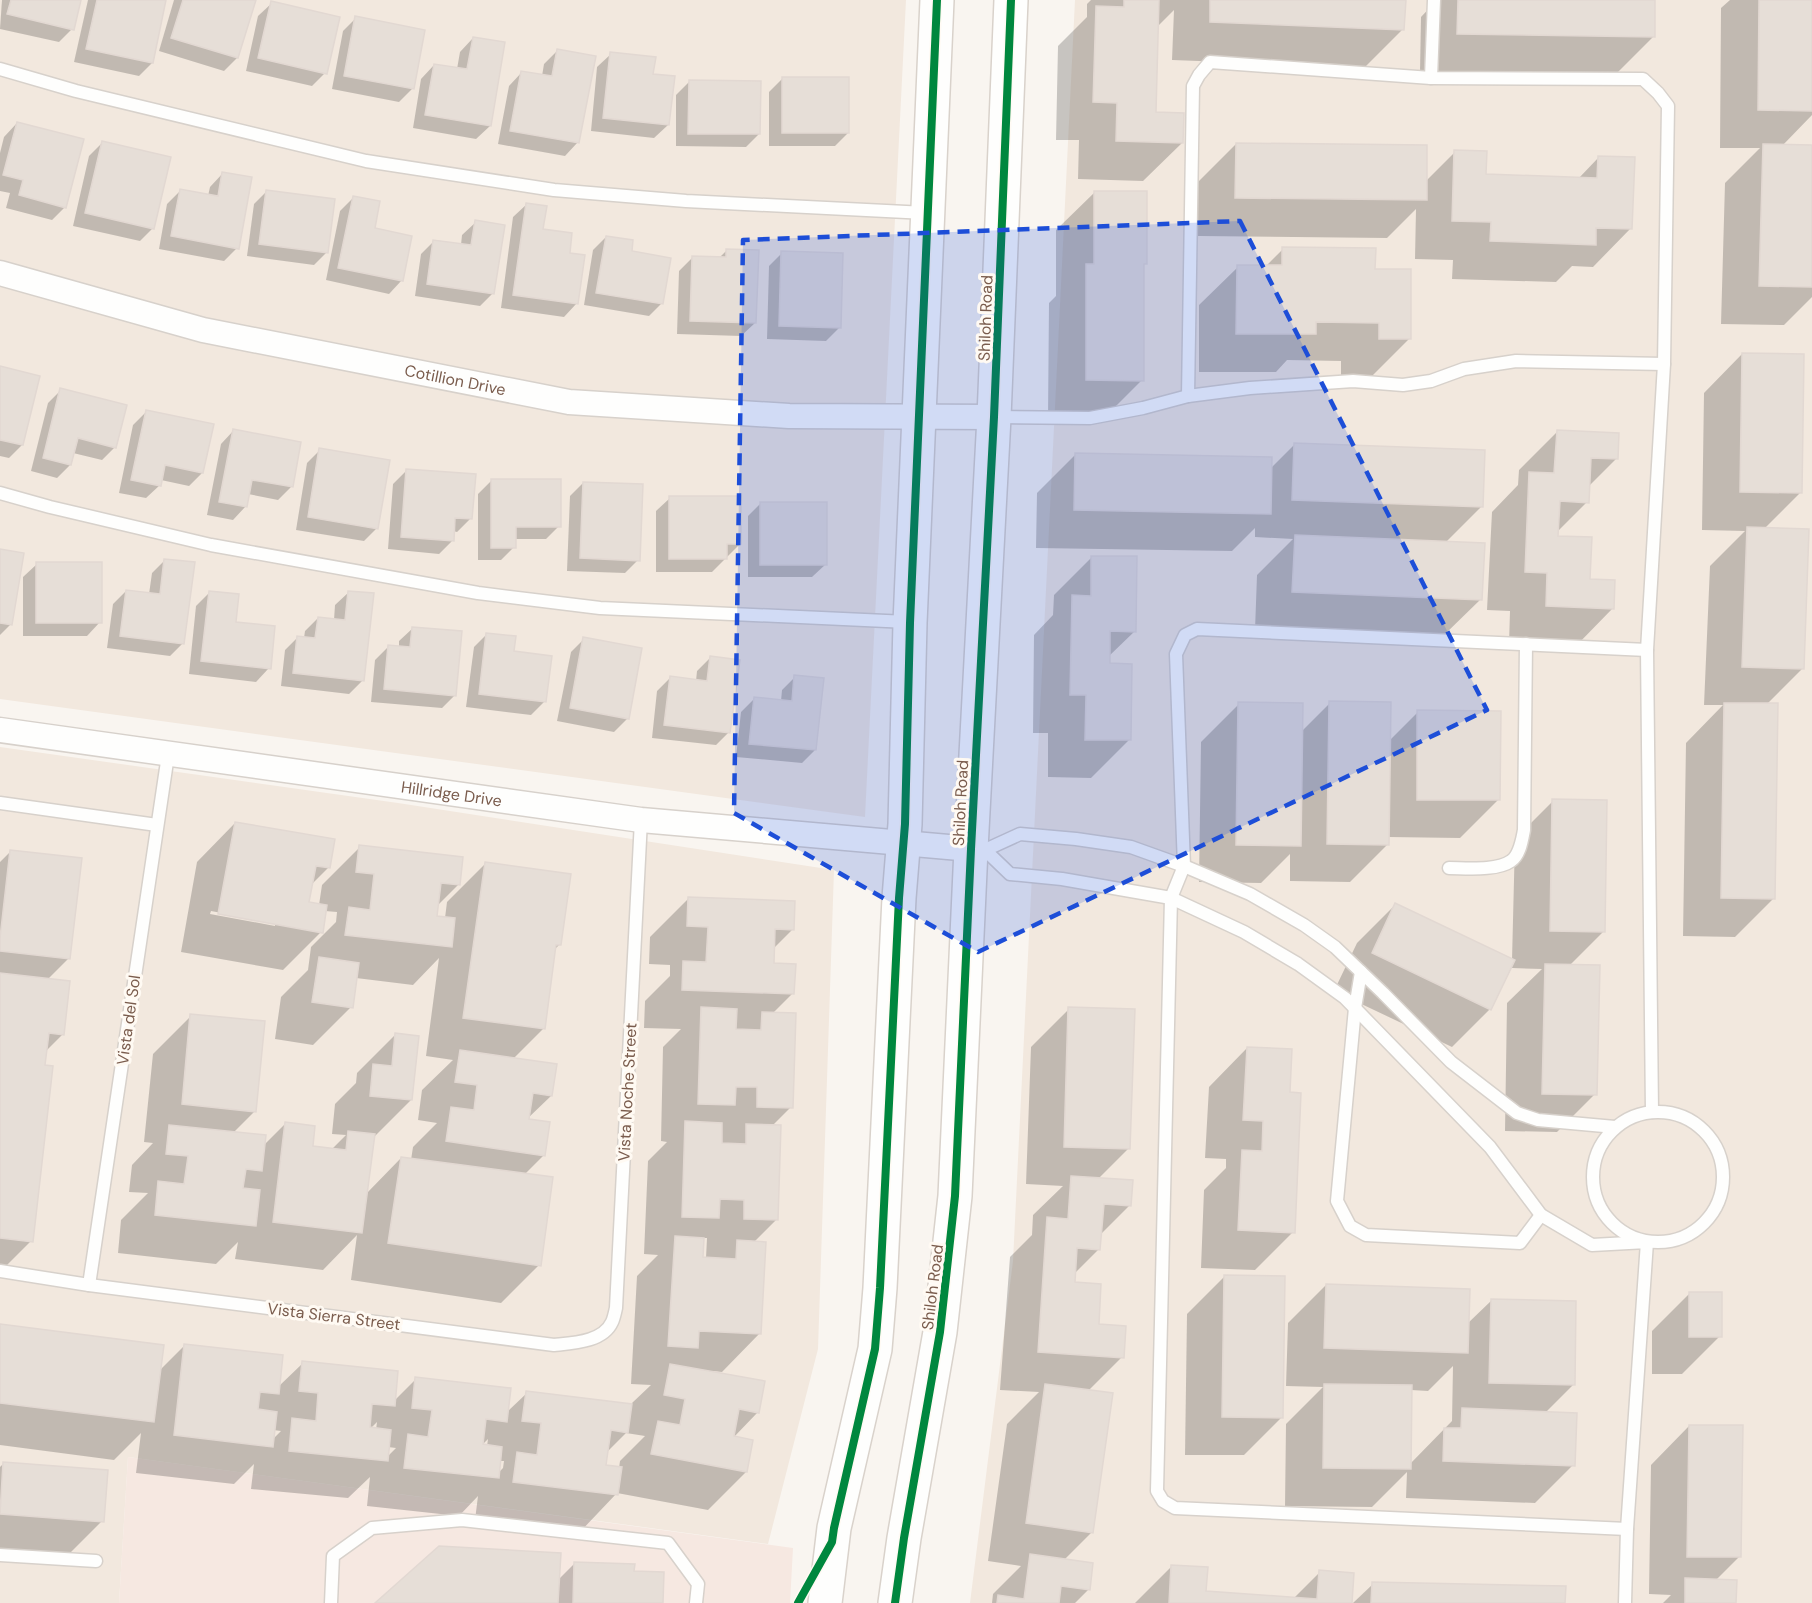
<svg xmlns="http://www.w3.org/2000/svg" width="1812" height="1603" viewBox="0 0 1812 1603" font-family="'DM Sans',sans-serif">
<style>
.residential{fill:#f2e8de}
.commercial{fill:#f6e8e1}
.shadow{fill:#0003;fill-rule:evenodd}
.building{fill:#e6ded7;stroke:#e2d8d2;stroke-width:1.5}
.lines{fill:none;stroke-linecap:round;stroke-linejoin:round}
.lane-casing{stroke:#d7d1cb;stroke-width:15}
.street-casing{stroke:#d7d1cb;stroke-width:27}
.secondary-casing{stroke:#d9d2cb;stroke-width:36}
.lane{stroke:#fefefd;stroke-width:12}
.street{stroke:#fefefd;stroke-width:24}
.secondary{stroke:#fefefd;stroke-width:33}
.cycleway-casing{stroke:#fffaf3;stroke-width:11}
.cycleway{stroke:#00873e;stroke-width:8}
.marked{fill:#1d4ed8;fill-opacity:0.2;stroke:#1d4ed8;stroke-width:4.5;stroke-dasharray:12 8;stroke-linejoin:round}
.labels{text-anchor:middle;stroke-width:6;stroke-linejoin:round;paint-order:stroke}
.street-label{font-size:16px;fill:#7a5c4d;stroke:#fffaf3}
</style>
<rect width="100%" height="100%" fill="#f9f5f0"/>
<g class="residential">
<polygon points="0,0 906,0 865,817 0,699"/>
<polygon points="1075,0 1812,0 1812,1603 970,1603 1013,1261"/>
<polygon points="0,747 398,803 834,870 818,1349 768,1544 128,1457 119,1603 0,1603"/>
</g>
<polygon class="commercial" points="128,1457 793,1548 790,1603 119,1603"/>
<g class="shadow">
<polygon points="2,0 79,0 72,29 59,42 0,29"/>
<polygon points="88,0 165,0 152,63 139,76 74,62"/>
<polygon points="174,0 253,0 237,58 224,71 159,51"/>
<polygon points="1091,0 1404,0 1403,29 1365,67 1172,60 1174,10 1157,27 1154,113 1182,143 1143,181 1078,179 1079,140 1056,140 1058,46 1087,17 1087,4"/>
<polygon points="1437,0 1654,0 1653,37 1615,75 1420,72 1421,17"/>
<polygon points="1730,0 1812,0 1812,115 1782,146 1812,146 1812,297 1784,325 1721,324 1725,183 1760,148 1720,148 1721,8"/>
<polygon points="272,3 325,73 312,86 246,71 258,16"/>
<polygon points="356,18 412,89 399,102 332,89 343,31"/>
<polygon points="473,38 490,126 476,139 413,128 421,79 434,65 457,69 460,52"/>
<polygon points="558,50 578,142 565,156 498,144 509,86 522,72 542,76 544,64"/>
<polygon points="611,54 652,76 668,125 654,138 591,131 597,67"/>
<polygon points="782,79 848,133 835,146 769,146 769,92"/>
<polygon points="689,82 759,134 746,147 676,146 676,95"/>
<polygon points="17,123 65,207 52,220 6,208 10,193 0,191 0,153 4,137"/>
<polygon points="102,143 153,228 140,241 73,226 89,156"/>
<polygon points="1236,144 1426,181 1455,152 1485,176 1578,179 1599,157 1631,228 1593,267 1572,266 1556,282 1452,279 1453,260 1415,259 1416,209 1387,238 1198,236 1198,182"/>
<polygon points="223,173 237,248 224,261 159,249 167,204 180,191 208,196 210,187"/>
<polygon points="267,191 327,252 314,265 247,256 254,204"/>
<polygon points="1095,192 1145,263 1142,266 1142,380 1104,418 1048,418 1049,303 1056,296 1056,230"/>
<polygon points="354,197 402,280 389,294 326,280 340,211"/>
<polygon points="527,204 542,230 568,254 577,303 564,317 501,308 513,217"/>
<polygon points="476,222 493,293 480,306 415,296 421,254 434,241 461,245 462,235"/>
<polygon points="606,237 630,252 662,303 649,316 584,305 593,250"/>
<polygon points="1283,249 1374,271 1409,339 1371,377 1341,377 1341,361 1287,360 1276,372 1199,372 1199,305 1238,267 1265,267"/>
<polygon points="727,250 755,323 741,336 677,334 679,271 692,258 719,258"/>
<polygon points="782,253 840,327 826,341 767,339 769,266"/>
<polygon points="1742,354 1800,493 1764,529 1802,669 1766,705 1773,899 1735,937 1683,936 1686,743 1723,705 1704,705 1710,566 1745,531 1702,530 1704,393"/>
<polygon points="0,368 22,445 9,458 0,456"/>
<polygon points="61,390 115,447 102,460 73,453 70,465 57,478 31,471 48,403"/>
<polygon points="147,411 202,473 189,486 161,480 160,485 146,498 119,493 133,425"/>
<polygon points="234,430 291,487 278,500 248,494 246,506 233,520 207,515 221,444"/>
<polygon points="1557,432 1617,458 1588,487 1587,502 1557,532 1557,537 1588,581 1613,608 1575,647 1509,644 1510,611 1487,610 1492,512 1518,485 1519,470"/>
<polygon points="1295,444 1481,507 1445,543 1481,599 1442,637 1255,630 1257,575 1293,539 1255,537 1255,528 1232,551 1036,548 1037,493 1075,455 1271,468"/>
<polygon points="320,450 377,528 364,541 296,530 307,463"/>
<polygon points="407,470 470,519 457,532 453,531 452,541 439,554 388,549 393,484"/>
<polygon points="491,481 559,526 546,539 514,539 514,547 501,560 478,560 478,494"/>
<polygon points="583,483 638,560 625,573 567,571 570,496"/>
<polygon points="670,498 740,544 712,572 656,572 656,511"/>
<polygon points="761,503 826,564 812,577 748,577 748,516"/>
<polygon points="0,551 11,624 0,635"/>
<polygon points="1092,557 1135,631 1108,657 1129,740 1091,778 1048,777 1048,733 1033,733 1034,635 1053,615 1054,595"/>
<polygon points="165,560 183,643 170,656 107,648 113,604 126,591 149,594 152,573"/>
<polygon points="37,564 100,622 87,636 23,636 23,577"/>
<polygon points="349,592 363,680 349,694 281,686 285,650 298,637 304,638 305,631 318,618 334,620 335,605"/>
<polygon points="209,593 269,668 256,682 189,674 196,606"/>
<polygon points="413,628 455,695 442,708 371,702 375,660 388,647 399,647 399,641"/>
<polygon points="487,634 513,652 544,702 531,715 466,707 474,647"/>
<polygon points="584,639 640,649 627,719 614,732 557,721 571,652"/>
<polygon points="710,658 729,732 716,745 652,738 657,691 670,678 696,681 697,671"/>
<polygon points="795,677 815,750 802,763 736,757 741,712 754,699 781,701 782,690"/>
<polygon points="1330,703 1389,741 1418,712 1498,800 1460,838 1388,837 1388,844 1350,882 1290,881 1290,854 1261,883 1199,882 1201,742 1239,704 1301,732"/>
<polygon points="1553,801 1604,931 1569,966 1595,1094 1557,1132 1505,1131 1507,1003 1542,969 1512,968 1512,962 1490,1009 1452,1047 1334,991 1357,943 1395,905 1512,960 1515,839"/>
<path d="M235,823L329,867L310,886L307,903L319,905L322,885L360,847L459,884L437,906L436,917L445,918L447,902L485,864L560,944L554,950L543,1029L512,1060L551,1096L526,1120L544,1155L524,1175L539,1265L501,1303L351,1280L357,1235L323,1270L235,1259L238,1242L216,1264L118,1253L121,1220L148,1193L129,1192L132,1165L153,1143L144,1142L153,1054L191,1016L255,1111L233,1133L263,1146L286,1123L311,1147L331,1150L346,1135L332,1134L335,1104L356,1083L357,1073L395,1035L411,1100L373,1138L366,1194L401,1158L411,1160L413,1147L437,1123L418,1120L422,1090L453,1060L426,1056L439,958L413,985L356,978L351,1007L313,1045L275,1039L281,997L308,970L311,947L336,922L337,912L325,911L321,932L283,970L181,952L197,862ZM211,911L275,923V926L210,914Z"/>
<polygon points="11,851 69,958 47,980 63,1034 45,1052 31,1241 0,1272 0,862"/>
<path d="M688,899L793,929L773,949V965L793,993L773,1013L791,1107L772,1126L776,1220L753,1243L760,1333L722,1372L713,1371V1373L758,1412L733,1438L746,1472L708,1510L617,1493L579,1533L475,1520L478,1496L459,1516L367,1506L370,1477L348,1498L251,1489L254,1464L234,1484L136,1473L141,1433L114,1460L0,1445V1325L159,1371L185,1345L278,1387L303,1363L394,1401L416,1379L506,1413L527,1393L632,1406V1403L651,1385L631,1384L637,1276L658,1255L644,1254L648,1161L667,1142L661,1141L663,1047L681,1029L644,1028L645,1001L670,976V965L649,964L650,937ZM702,1238H707L706,1258H701ZM377,1422L376,1430L370,1429ZM273,1430L281,1431L272,1440ZM626,1433L645,1436L620,1461L619,1468L605,1466L606,1453ZM488,1439L487,1446H481ZM388,1447L396,1448L387,1457ZM499,1461H504L503,1468L498,1473Z"/>
<polygon points="1069,1009 1129,1148 1098,1179 1129,1206 1100,1235 1099,1249 1074,1274 1073,1283 1097,1325 1122,1357 1088,1391 1092,1532 1064,1560 1089,1589 1075,1603 992,1603 993,1594 1021,1566 988,1561 1007,1424 1039,1392 1000,1390 1010,1257 1032,1235 1033,1215 1063,1186 1026,1184 1031,1047"/>
<polygon points="1247,1048 1288,1094 1293,1232 1255,1270 1201,1268 1204,1190 1226,1168 1226,1159 1205,1158 1209,1087"/>
<polygon points="1225,1276 1282,1417 1244,1455 1185,1455 1187,1314"/>
<path d="M1326,1285L1467,1324L1492,1300L1573,1385L1545,1413L1573,1465L1535,1503L1406,1498L1407,1472L1372,1507L1285,1506L1286,1424L1323,1387L1286,1386L1288,1323ZM1453,1366L1452,1421L1410,1464L1411,1390L1428,1391Z"/>
<polygon points="1690,1293 1720,1336 1682,1374 1652,1374 1652,1331"/>
<polygon points="1689,1426 1739,1557 1715,1581 1735,1603 1663,1603 1671,1595 1649,1594 1651,1465"/>
<polygon points="3,1464 102,1521 64,1559 0,1554 0,1467"/>
<polygon points="575,1563 633,1572 661,1603 377,1603 558,1580"/>
<polygon points="1172,1566 1205,1593 1293,1599 1320,1572 1350,1603 1135,1603"/>
<polygon points="1373,1584 1564,1603 1353,1603"/>
</g>
<g class="building">
<polygon points="11,0 81,0 74,30 7,14"/>
<polygon points="97,0 166,0 153,63 86,49"/>
<polygon points="183,0 256,0 238,58 171,38"/>
<polygon points="1124,0 1159,0 1156,112 1184,113 1183,143 1116,141 1117,103 1093,102 1096,6 1124,7"/>
<polygon points="1210,0 1406,0 1404,30 1210,22"/>
<polygon points="1458,0 1655,0 1655,37 1457,34"/>
<polygon points="1759,0 1812,0 1812,111 1758,110"/>
<polygon points="271,1 340,17 327,74 258,58"/>
<polygon points="355,16 425,30 414,89 344,76"/>
<polygon points="473,37 505,42 491,126 425,115 434,64 467,69"/>
<polygon points="557,49 596,56 579,143 510,131 521,71 552,76"/>
<polygon points="610,52 656,57 653,74 675,76 669,125 603,118"/>
<rect x="782" y="77" width="67" height="56"/>
<polygon points="689,80 761,81 760,134 688,134"/>
<polygon points="17,122 84,139 66,208 19,195 23,180 3,175"/>
<polygon points="102,141 171,157 154,229 85,213"/>
<polygon points="1236,143 1427,145 1427,200 1235,198"/>
<polygon points="1763,144 1812,145 1812,287 1759,286"/>
<polygon points="1454,150 1487,151 1486,174 1597,178 1598,156 1635,157 1632,229 1596,228 1596,245 1490,241 1491,222 1452,221"/>
<polygon points="222,172 252,177 239,249 171,236 180,189 218,196"/>
<polygon points="266,190 335,199 328,253 259,244"/>
<polygon points="1094,191 1147,191 1147,264 1144,264 1144,381 1086,380 1086,264 1094,264"/>
<polygon points="353,196 380,201 375,228 412,236 403,281 338,268"/>
<polygon points="526,203 547,206 543,229 572,233 570,253 585,255 578,304 513,295"/>
<polygon points="475,220 505,225 494,294 427,284 433,240 471,245"/>
<polygon points="606,236 633,240 632,251 671,258 663,304 596,293"/>
<polygon points="1282,247 1376,248 1375,269 1411,269 1411,339 1379,339 1379,323 1316,322 1316,334 1236,334 1237,265 1282,265"/>
<polygon points="726,249 759,250 756,323 690,321 692,256 726,257"/>
<polygon points="781,251 843,253 841,328 779,326"/>
<polygon points="1742,353 1804,354 1802,493 1740,492"/>
<polygon points="0,366 40,376 23,445 0,440"/>
<polygon points="60,388 127,405 116,448 78,438 71,465 43,458"/>
<polygon points="146,410 214,424 203,473 165,465 161,486 131,480"/>
<polygon points="233,429 301,442 293,487 252,480 247,507 219,502"/>
<polygon points="1557,430 1619,433 1618,459 1591,458 1589,503 1560,501 1558,536 1592,537 1590,579 1615,580 1614,609 1546,606 1547,573 1525,572 1529,472 1554,473"/>
<polygon points="1294,443 1485,450 1483,507 1292,500"/>
<polygon points="319,448 390,460 378,529 308,517"/>
<polygon points="1075,453 1272,457 1271,514 1074,510"/>
<polygon points="406,469 476,474 472,519 455,518 454,541 401,537"/>
<polygon points="491,479 561,479 561,527 516,527 516,548 491,548"/>
<polygon points="583,482 643,484 640,561 580,558"/>
<polygon points="669,496 741,496 741,544 727,544 727,559 669,559"/>
<rect x="760" y="502" width="67" height="63"/>
<polygon points="1747,527 1809,529 1804,669 1742,667"/>
<polygon points="1295,535 1485,543 1482,600 1292,592"/>
<polygon points="0,549 24,553 12,625 0,623"/>
<polygon points="1091,556 1137,556 1136,632 1110,631 1110,663 1132,664 1131,740 1085,740 1086,695 1070,695 1072,595 1091,596"/>
<polygon points="164,559 195,562 184,644 120,636 126,590 160,594"/>
<rect x="36" y="562" width="66" height="61"/>
<polygon points="209,591 239,594 236,622 275,626 271,669 201,661"/>
<polygon points="348,591 374,593 364,681 293,673 297,636 315,638 318,617 345,620"/>
<polygon points="412,627 462,631 456,696 384,689 388,645 410,647"/>
<polygon points="486,633 516,636 514,651 552,656 546,702 479,694"/>
<polygon points="583,637 642,648 629,719 570,708"/>
<polygon points="710,656 740,660 730,733 664,725 670,676 707,681"/>
<polygon points="794,675 824,678 816,750 749,744 754,697 792,701"/>
<polygon points="1329,701 1391,702 1389,845 1327,844"/>
<polygon points="1238,702 1303,703 1301,846 1236,845"/>
<polygon points="1724,703 1778,703 1775,899 1721,898"/>
<polygon points="1417,710 1501,711 1500,800 1417,800"/>
<polygon points="1552,799 1607,800 1605,932 1550,931"/>
<polygon points="235,822 335,839 330,868 316,866 309,902 327,905 323,933 218,914"/>
<polygon points="359,845 463,857 460,885 441,883 437,916 455,918 452,947 345,935 349,907 370,910 374,874 356,872"/>
<polygon points="10,850 82,858 70,959 0,951 0,938"/>
<polygon points="485,862 571,874 561,945 556,945 545,1029 463,1018"/>
<polygon points="688,897 795,901 794,930 775,929 774,963 796,964 794,994 682,990 683,961 706,962 708,927 687,926"/>
<polygon points="1395,903 1515,960 1491,1010 1372,953"/>
<polygon points="319,957 359,963 353,1008 312,1002"/>
<polygon points="1545,964 1600,965 1597,1095 1542,1094"/>
<polygon points="0,973 70,981 64,1035 49,1033 45,1065 53,1066 33,1242 0,1238"/>
<polygon points="701,1007 737,1009 736,1029 761,1030 762,1012 796,1013 793,1108 757,1107 757,1087 736,1087 735,1105 698,1104"/>
<polygon points="1068,1007 1135,1009 1130,1149 1064,1147"/>
<polygon points="190,1014 265,1021 256,1112 182,1104"/>
<polygon points="395,1033 419,1036 412,1100 370,1096 373,1064 392,1066"/>
<polygon points="1247,1047 1292,1049 1290,1092 1301,1093 1295,1233 1238,1230 1242,1150 1262,1151 1263,1121 1243,1120"/>
<polygon points="460,1050 557,1064 552,1096 533,1093 529,1119 550,1122 545,1156 446,1141 451,1107 474,1110 477,1085 455,1082"/>
<polygon points="685,1121 722,1123 722,1143 746,1144 746,1124 781,1125 778,1220 744,1219 744,1200 720,1199 719,1218 682,1217"/>
<polygon points="285,1122 315,1126 313,1146 346,1150 348,1131 375,1134 362,1233 273,1222"/>
<polygon points="169,1125 266,1135 262,1171 246,1169 243,1188 260,1190 256,1226 155,1215 158,1181 184,1184 188,1156 166,1154"/>
<polygon points="401,1157 553,1177 541,1266 388,1243"/>
<polygon points="1071,1176 1133,1180 1131,1206 1104,1204 1100,1250 1077,1248 1075,1282 1101,1284 1099,1324 1126,1326 1124,1358 1038,1352 1047,1217 1068,1219"/>
<polygon points="675,1236 704,1238 703,1257 736,1259 737,1240 766,1242 761,1334 699,1331 698,1348 668,1346"/>
<polygon points="1224,1275 1285,1276 1283,1418 1222,1417"/>
<polygon points="1326,1284 1470,1289 1468,1353 1324,1348"/>
<rect x="1689" y="1292" width="33" height="45"/>
<polygon points="1491,1299 1576,1301 1575,1385 1489,1383"/>
<polygon points="0,1324 164,1345 154,1422 0,1403"/>
<polygon points="184,1344 283,1355 279,1394 260,1392 258,1409 277,1412 273,1447 174,1435"/>
<polygon points="302,1361 398,1371 395,1406 372,1404 370,1427 391,1430 388,1461 289,1451 292,1418 316,1421 318,1393 299,1391"/>
<polygon points="670,1364 765,1381 759,1413 739,1409 734,1436 753,1440 747,1472 651,1454 658,1421 680,1425 685,1399 664,1395"/>
<polygon points="415,1377 511,1388 507,1422 486,1419 483,1444 502,1447 499,1478 404,1468 408,1434 428,1437 432,1410 412,1408"/>
<polygon points="1045,1384 1113,1393 1093,1533 1026,1523"/>
<polygon points="1324,1384 1412,1385 1411,1469 1323,1468"/>
<polygon points="526,1391 632,1404 628,1433 611,1430 606,1465 622,1467 618,1495 513,1482 517,1452 537,1455 541,1423 522,1421"/>
<polygon points="1462,1408 1577,1413 1575,1466 1443,1461 1444,1428 1461,1428"/>
<polygon points="1689,1425 1743,1425 1741,1557 1687,1557"/>
<polygon points="3,1462 108,1470 104,1522 0,1514"/>
<polygon points="439,1546 561,1553 558,1603 375,1603"/>
<polygon points="1030,1554 1093,1563 1090,1590 1061,1586 1059,1603 997,1603 998,1595 1024,1599"/>
<polygon points="574,1562 635,1564 634,1571 664,1572 663,1603 573,1603"/>
<polygon points="1171,1565 1208,1567 1206,1591 1317,1599 1319,1570 1354,1573 1352,1603 1169,1603"/>
<polygon points="1685,1578 1737,1580 1736,1603 1685,1603"/>
<polygon points="1372,1582 1566,1586 1565,1603 1371,1603"/>
</g>
<g class="lines">
<g class="lane-casing">
<g id="lane">
<polyline points="0,69 76,91 366,161 554,190 686,201 926,213"/>
<polyline points="1431,78 1434,0"/>
<polyline points="1188,396 1193,86 1199,75 1210,62 1431,78 1643,79 1658,93 1668,106 1664,364 1647,650 1652,1112"/>
<polyline points="995,417 1090,418 1143,408 1188,396 1250,388 1353,381 1403,385 1431,381 1464,369 1516,361 1664,364"/>
<polyline points="0,493 50,507 211,545 478,593 600,608 908,622"/>
<polyline points="0,803 157,825"/>
<polyline points="979,850 985,850 1020,834 1076,839 1131,847 1184,866 1250,894 1304,925 1335,947 1383,993 1451,1062 1517,1113 1538,1120 1615,1127"/>
<polyline points="985,850 1010,874 1062,879 1171,898 1244,932 1298,964 1345,998 1490,1147 1541,1215 1592,1245 1647,1242 1627,1529 1625,1603"/>
<path d="M1449,868C1466,868 1497,871 1511,861C1520,855 1522,840 1524,830L1526,644"/>
<polyline points="1361,972 1355,1008 1337,1201 1350,1226 1366,1235 1520,1243 1541,1215"/>
<circle cx="1658" cy="1177" r="65"/>
<path d="M0,1271L89,1285L554,1345C573,1343 603,1342 612,1322C614,1318 615,1312 616,1308L641,820"/>
<polyline points="89,1285 168,755"/>
<polyline points="1627,1529 1175,1508 1163,1501 1157,1491 1171,898 1184,866 1176,654 1185,635 1197,629 1647,650"/>
<polyline points="0,1555 96,1561"/>
<polyline points="331,1603 333,1556 372,1528 462,1520 668,1543 698,1584 696,1603"/>
</g>
</g>
<g class="street-casing">
<g id="street">
<path id="s1" d="M0,273L203,330L569,402L789,416L994,417"/>
<path id="s2" d="M0,730L641,820L971,849"/>
</g>
</g>
<g class="secondary-casing">
<g id="secondary">
<polyline points="825,1603 834,1528 875,1349 880,1288 899,898 905,824 910,623 937,0"/>
<polyline points="895,1603 904,1538 940,1332 955,1196 971,849 994,417 1011,0"/>
</g>
</g>
<use href="#lane" class="lane"/>
<use href="#street" class="street"/>
<use href="#secondary" class="secondary"/>
<g class="cycleway-casing">
<g id="cycleway">
<polyline points="798,1603 832,1542 834,1528 875,1349 880,1288 899,898 905,824 910,623 937,0"/>
<polyline points="895,1603 904,1538 940,1332 955,1196 971,849 994,417 1011,0"/>
</g>
</g>
<use href="#cycleway" class="cycleway"/>
</g>
<path class="marked" d="M1240,221L1487,710L978,952L734,813L743,240Z"/>
<g class="labels">
<g class="street-label">
<text transform="translate(985 318) rotate(-88)" y="6">Shiloh Road</text>
<text dy="6" stroke="none"><textPath href="#s1" startOffset="468">Cotillion Drive</textPath></text>
<text dy="6" stroke="none"><textPath href="#s2" startOffset="456">Hillridge Drive</textPath></text>
<text transform="translate(960 803) rotate(-87)" y="6">Shiloh Road</text>
<text transform="translate(128 1020) rotate(-82)" y="6">Vista del Sol</text>
<text transform="translate(627 1092) rotate(-87)" y="6">Vista Noche Street</text>
<text transform="translate(932 1287) rotate(-83)" y="6">Shiloh Road</text>
<text transform="translate(334 1316) rotate(7)" y="6">Vista Sierra Street</text>
</g>
</g>
</svg>
